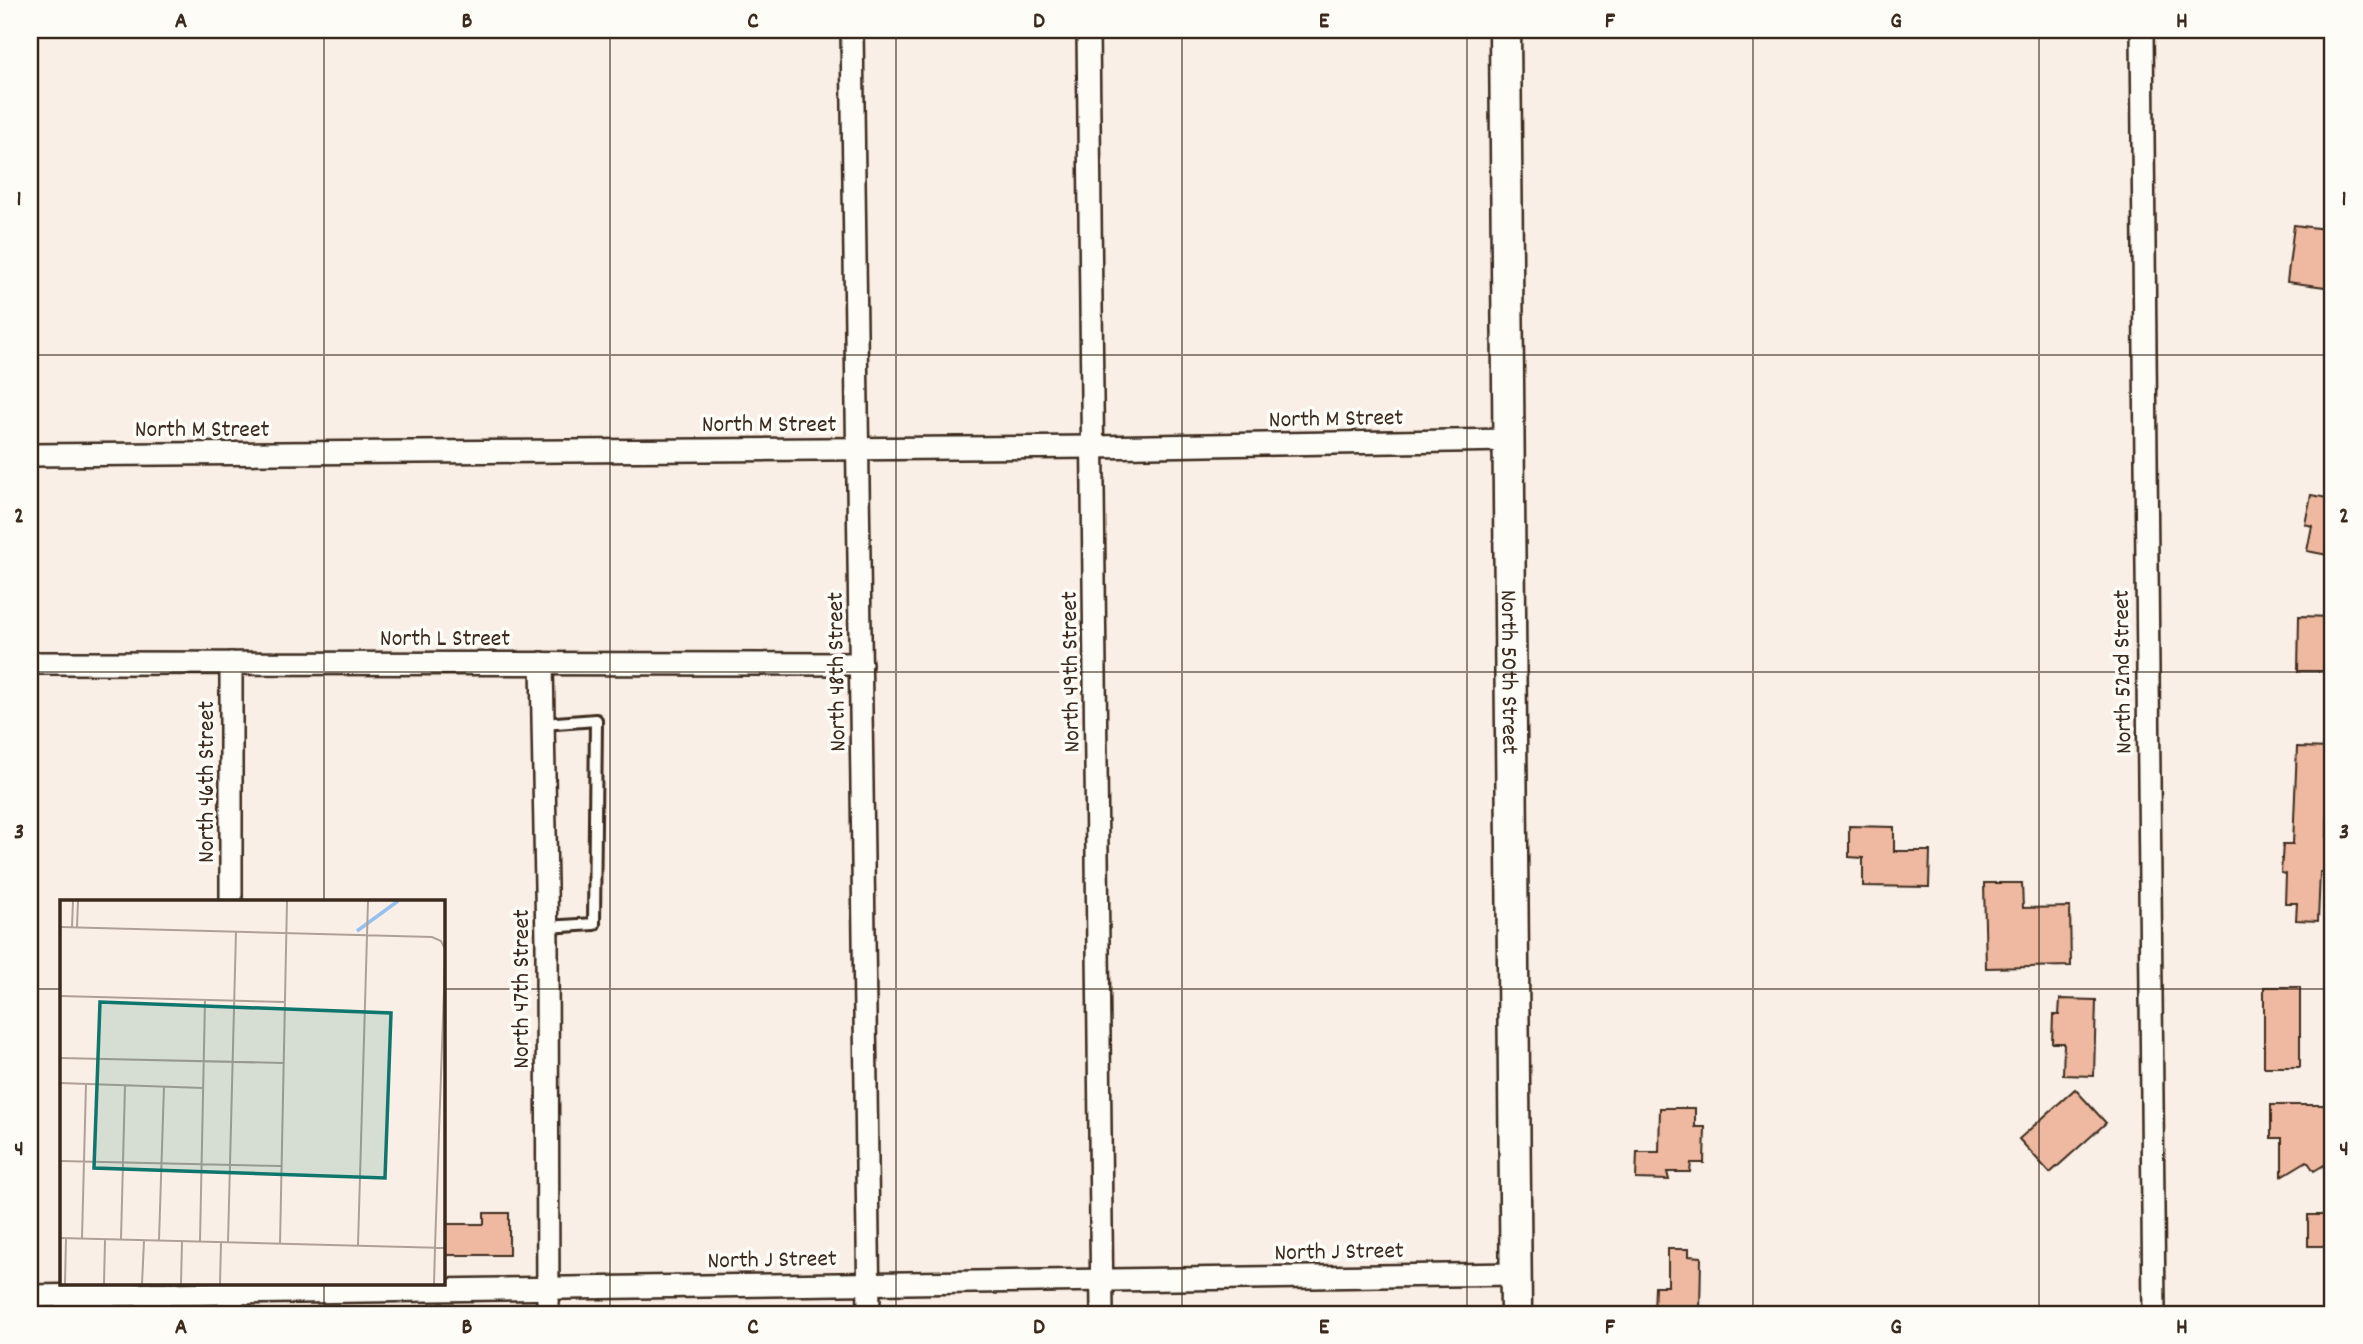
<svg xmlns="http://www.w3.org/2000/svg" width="2363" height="1344" viewBox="0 0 2363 1344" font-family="Dekko,sans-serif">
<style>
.building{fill:#eeb9a0;stroke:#3b2a1e;stroke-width:2}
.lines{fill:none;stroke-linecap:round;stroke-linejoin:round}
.lane-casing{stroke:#3b2a1e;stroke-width:16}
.street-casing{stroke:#3b2a1e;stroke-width:26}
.secondary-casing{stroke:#3b2a1e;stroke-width:35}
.lane{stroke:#fdfcf7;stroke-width:10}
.street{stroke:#fdfcf7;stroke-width:21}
.secondary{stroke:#fdfcf7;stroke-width:30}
.grid{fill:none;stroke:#3b2a1e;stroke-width:2;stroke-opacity:0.55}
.labels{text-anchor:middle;stroke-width:7;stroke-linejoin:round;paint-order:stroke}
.street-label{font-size:24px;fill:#3b2a1e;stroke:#fdfcf7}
.inset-river{fill:none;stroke:#96c1ef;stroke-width:3.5}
.inset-road{fill:none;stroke:#aea096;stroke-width:2}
.view{fill:#0f766e;fill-opacity:0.15;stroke:#0f766e;stroke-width:3.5}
.inset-edge{fill:none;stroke:#3b2a1e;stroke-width:3.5}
.neatline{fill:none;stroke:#3b2a1e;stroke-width:2.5}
.grid-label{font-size:23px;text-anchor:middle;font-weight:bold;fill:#3b2a1e}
</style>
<rect width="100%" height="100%" fill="#faefe6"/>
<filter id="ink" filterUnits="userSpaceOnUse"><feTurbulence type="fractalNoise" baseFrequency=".0143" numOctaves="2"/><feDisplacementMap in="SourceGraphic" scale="14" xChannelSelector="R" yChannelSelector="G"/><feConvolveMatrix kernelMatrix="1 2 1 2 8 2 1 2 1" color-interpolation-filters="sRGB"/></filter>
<g filter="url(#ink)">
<g class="building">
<polygon points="2294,225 2333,230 2333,288 2287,282"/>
<polygon points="2311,495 2333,499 2333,556 2307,551 2312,526 2305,524"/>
<polygon points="2299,616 2333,617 2333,671 2298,671"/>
<polygon points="2297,747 2333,748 2333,802 2328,802 2327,846 2333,846 2333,873 2320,872 2318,921 2296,920 2297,903 2285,903 2286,874 2281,873 2283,844 2293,844"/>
<polygon points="1849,826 1894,827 1894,851 1930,851 1929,887 1863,886 1863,858 1849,857"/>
<polygon points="1984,883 2022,883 2023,908 2070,907 2071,966 1986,968"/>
<rect x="2264" y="987" width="36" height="80"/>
<polygon points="2060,999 2096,1000 2094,1076 2063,1075 2064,1043 2052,1043 2053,1015 2059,1015"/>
<polygon points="2075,1089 2106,1123 2050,1173 2019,1139"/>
<polygon points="2271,1105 2333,1105 2333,1153 2329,1153 2329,1162 2314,1171 2307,1161 2282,1176 2282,1138 2271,1138"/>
<polygon points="1660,1108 1695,1108 1695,1127 1705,1127 1704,1163 1691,1163 1690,1172 1667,1172 1669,1180 1636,1179 1637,1152 1659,1152"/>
<polygon points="484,1213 509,1213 509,1255 443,1255 443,1224 484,1224"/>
<rect x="2308" y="1215" width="25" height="31"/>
<polygon points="1668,1249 1689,1249 1689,1256 1701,1257 1700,1314 1654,1314 1655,1286 1668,1286"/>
</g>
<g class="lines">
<g class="lane-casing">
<polyline id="lane" points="543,724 596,720 594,924 547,927"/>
</g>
<g class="street-casing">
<g id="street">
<polyline points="852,30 869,1314"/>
<polyline points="1088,30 1102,1314"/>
<polyline points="2142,30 2154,1314"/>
<polyline points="30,455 1093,447 1509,440"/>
<polyline points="30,663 861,664"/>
<polyline points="231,663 231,901"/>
<polyline points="542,663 547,943 548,1314"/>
<polyline points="232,1283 233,1314"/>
<polyline points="30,1296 1515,1274"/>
</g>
</g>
<g class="secondary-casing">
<g id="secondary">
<path id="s1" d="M1505,30L1516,1314"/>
</g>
</g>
<use href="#lane" class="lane"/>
<use href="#street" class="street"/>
<use href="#secondary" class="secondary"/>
</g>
</g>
<path class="grid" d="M324,30V901M610,30V1314M896,30V1314M1182,30V1314M1467,30V1314M1753,30V1314M2039,30V1314M30,355H2333M30,672H2333M30,989H61M443,989H2333M324,1283V1314"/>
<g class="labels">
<g class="street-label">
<text transform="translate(1336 417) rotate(-1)" y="8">North M Street</text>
<text x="769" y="431">North M Street</text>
<text x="202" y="436">North M Street</text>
<text x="445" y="645">North L Street</text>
<text transform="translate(835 672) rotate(-91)" y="8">North 48th Street</text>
<text transform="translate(1069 672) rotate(-91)" y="8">North 49th Street</text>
<text dy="8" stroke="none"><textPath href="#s1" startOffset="642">North 50th Street</textPath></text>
<text transform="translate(2121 672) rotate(-91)" y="8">North 52nd Street</text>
<text transform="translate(205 782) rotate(-90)" y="8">North 46th Street</text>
<text transform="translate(520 989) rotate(-90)" y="8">North 47th Street</text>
<text transform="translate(1339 1250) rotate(-1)" y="8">North J Street</text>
<text transform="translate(772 1258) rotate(-1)" y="8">North J Street</text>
</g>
</g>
<g transform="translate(60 900)">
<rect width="385" height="385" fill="#faefe6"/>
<path class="inset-river" d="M297,31L338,1"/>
<path class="inset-road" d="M0,27L372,37L381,41L385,49M12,27L13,1M17,27L18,1M0,96L225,102M0,158L224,163M0,183L143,188M0,261L221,266M0,338L385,348M22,338L26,184M61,339L65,185M99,340L104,186M140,341L145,99M168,342L176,31M220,344L227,1M298,345L308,1M375,347L385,60M5,384L6,339M44,384L45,340M82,384L84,341M121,384L122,342M160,384L161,343M374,384L375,348"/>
<path class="view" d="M40,102L331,113L325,278L34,268Z"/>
<rect width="385" height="385" class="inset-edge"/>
</g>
<rect width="2363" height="1344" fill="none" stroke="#fdfcf7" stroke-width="77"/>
<rect x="38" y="38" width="2286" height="1268" class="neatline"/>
<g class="grid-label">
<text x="181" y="27">A</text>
<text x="467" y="27">B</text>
<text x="753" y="27">C</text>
<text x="1039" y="27">D</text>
<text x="1324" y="27">E</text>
<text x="1610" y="27">F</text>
<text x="1896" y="27">G</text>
<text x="2182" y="27">H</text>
<text x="19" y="205">1</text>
<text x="2344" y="205">1</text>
<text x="19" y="522">2</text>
<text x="2344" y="522">2</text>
<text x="19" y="838">3</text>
<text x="2344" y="838">3</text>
<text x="19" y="1155">4</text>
<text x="2344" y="1155">4</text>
<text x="181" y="1333">A</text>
<text x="467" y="1333">B</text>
<text x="753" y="1333">C</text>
<text x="1039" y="1333">D</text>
<text x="1324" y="1333">E</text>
<text x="1610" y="1333">F</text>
<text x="1896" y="1333">G</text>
<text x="2182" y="1333">H</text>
</g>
</svg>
